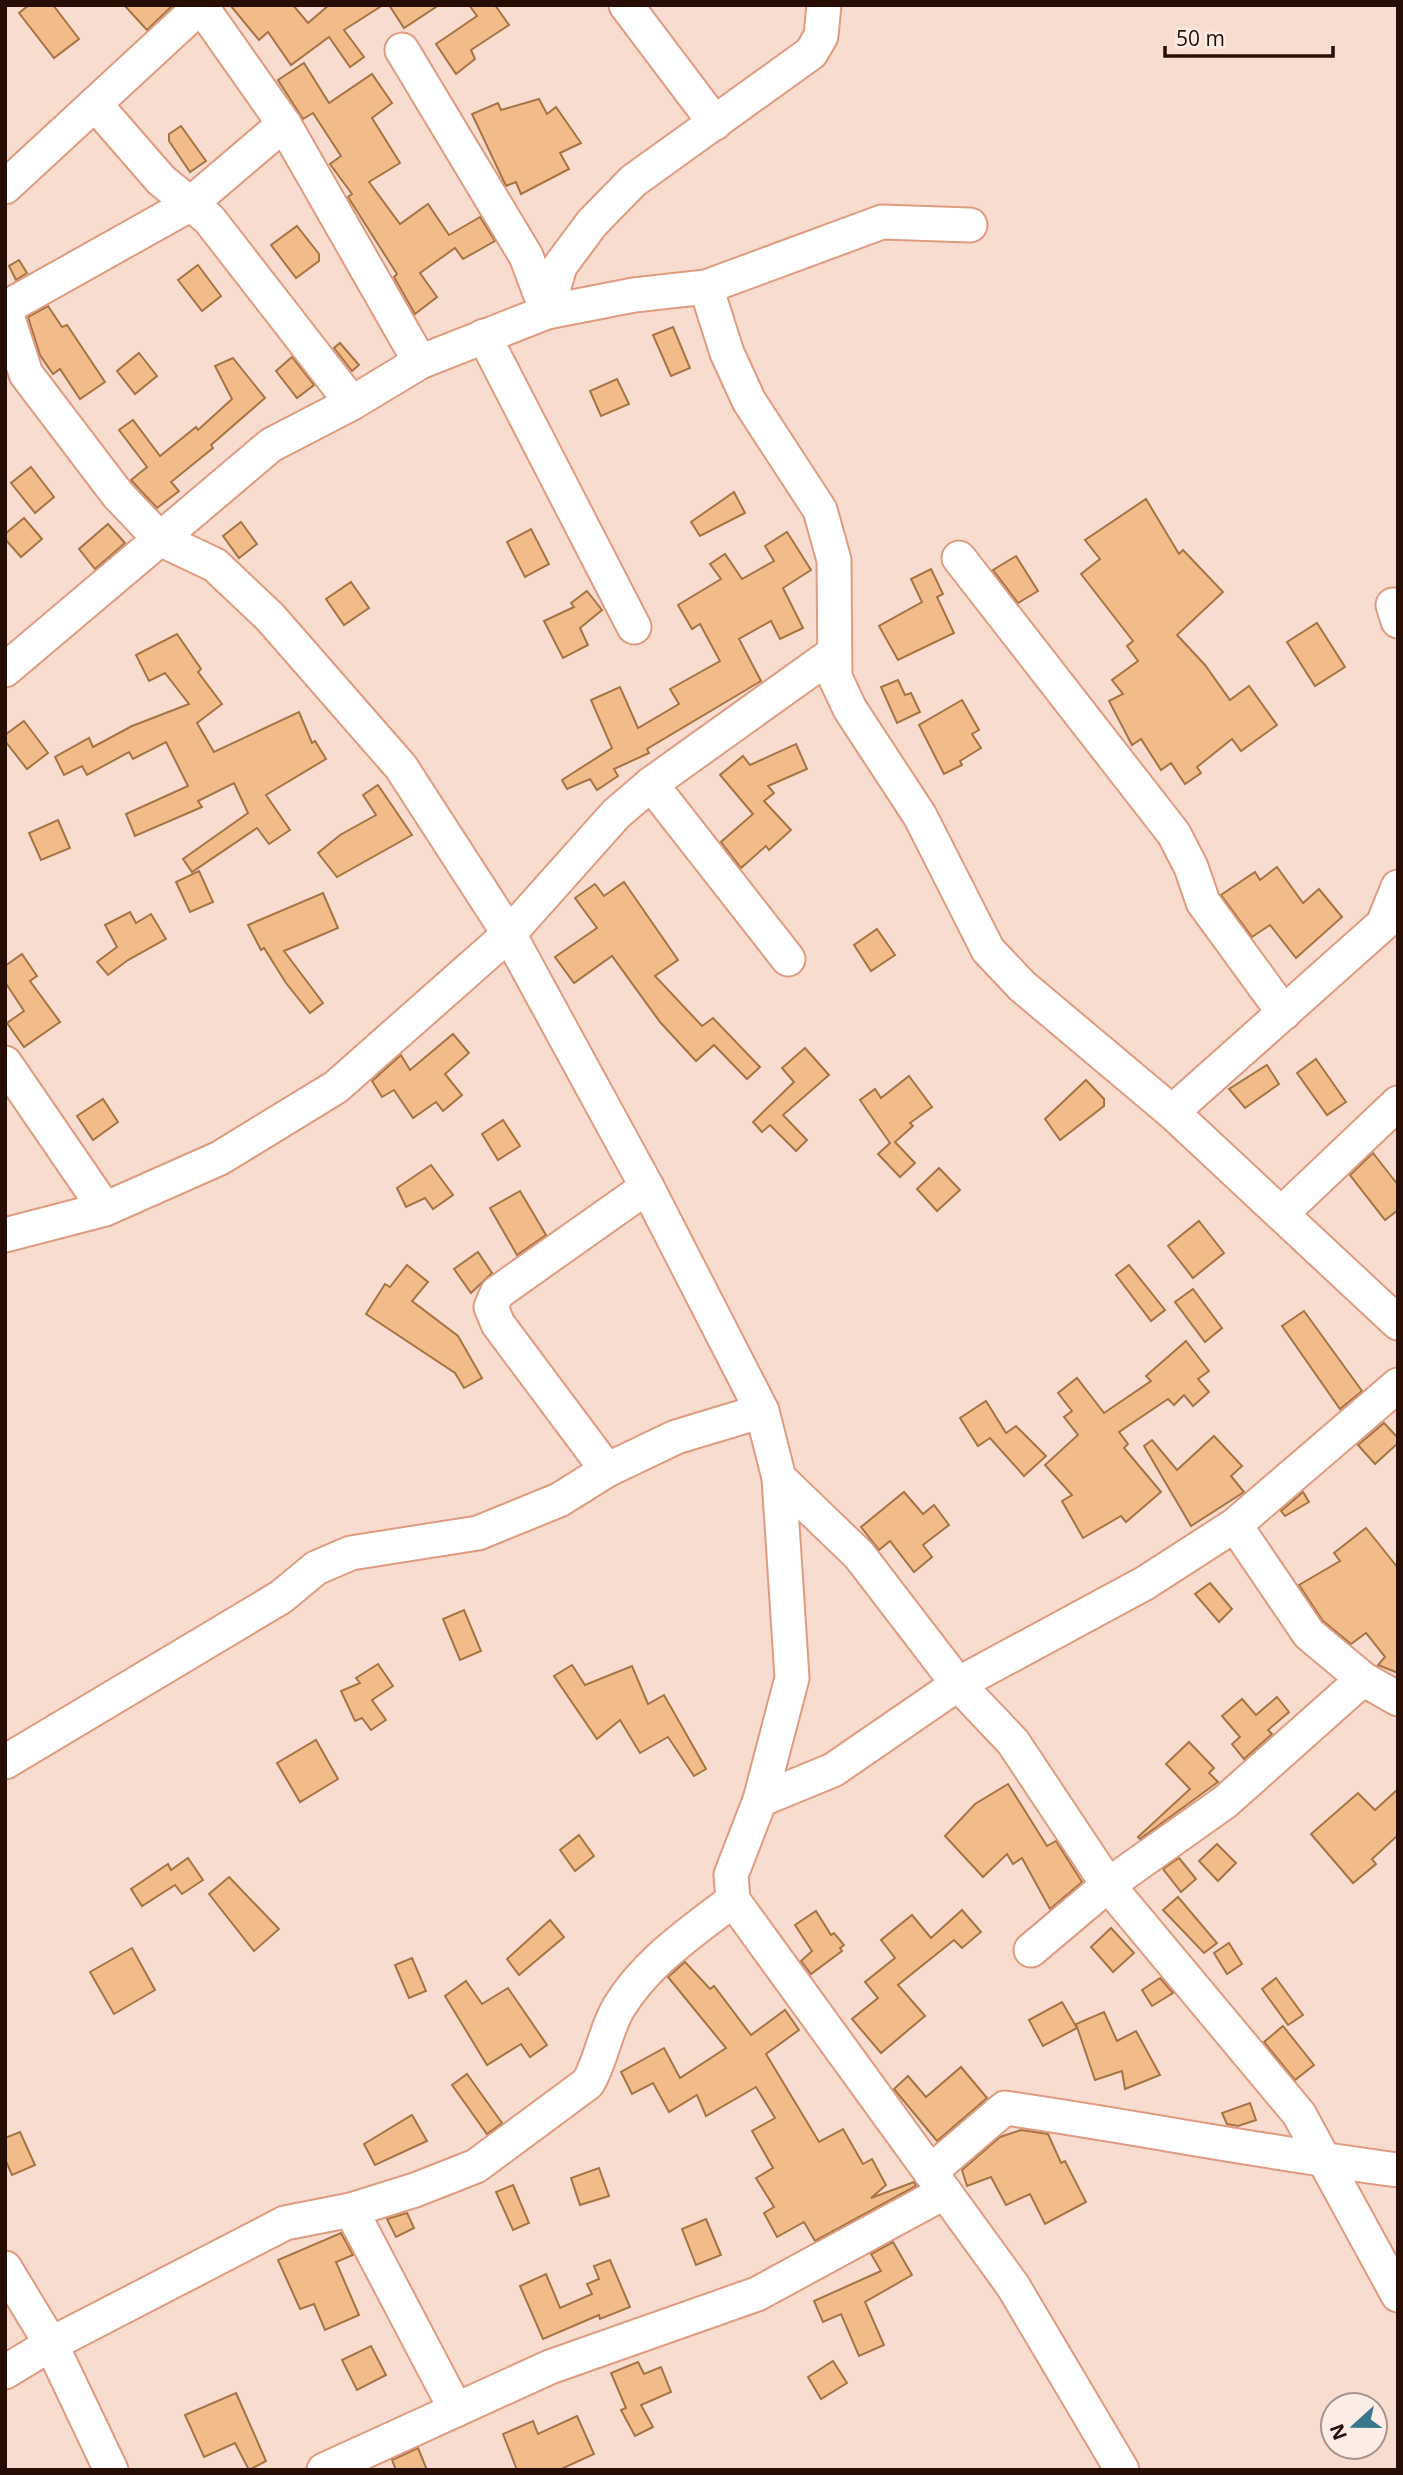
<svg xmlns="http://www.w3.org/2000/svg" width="1403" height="2475" viewBox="0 0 1403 2475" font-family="'Open Sans',sans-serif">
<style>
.building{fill:#f2bc8a;stroke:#a67444;stroke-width:2}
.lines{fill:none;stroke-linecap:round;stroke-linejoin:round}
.minor-casing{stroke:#df9b7f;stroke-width:37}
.minor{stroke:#fff;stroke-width:33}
</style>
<rect width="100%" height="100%" fill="#f9dcd0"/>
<g class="building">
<polygon points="29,5 53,5 79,39 54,58 19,13"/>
<polygon points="124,5 173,5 147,30"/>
<polygon points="230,5 293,5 308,23 329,5 383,5 344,30 364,57 350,67 329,37 291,65 268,32 259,40"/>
<polygon points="389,5 439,5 404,28"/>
<polygon points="469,5 495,5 509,25 471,50 475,59 456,74 436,44 477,16"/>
<polygon points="304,63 329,103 372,74 392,103 372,118 400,163 369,182 400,224 428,204 449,235 480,217 495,241 463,259 455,248 420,273 437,297 415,314 394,277 397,274 348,197 352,194 330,164 341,156 313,113 303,119 278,80"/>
<polygon points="539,99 547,114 556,107 581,143 560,153 569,169 521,194 516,182 506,186 472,114 498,103 501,110"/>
<polygon points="181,126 206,161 190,172 169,141 169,134"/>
<polygon points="297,226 319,254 319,261 296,278 271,245"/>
<polygon points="19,260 27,273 16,280 9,266"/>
<polygon points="198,265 221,296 202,311 178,280"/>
<polygon points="48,306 62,327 67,325 105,382 80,399 60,369 53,374 40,355 28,317"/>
<polygon points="673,327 690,368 671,376 653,335"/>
<polygon points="340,343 359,365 352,371 334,348"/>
<polygon points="139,353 157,376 135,394 117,371"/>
<polygon points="292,357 314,385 297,398 276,371"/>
<polygon points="233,358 265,398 211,445 213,448 171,482 179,491 157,508 131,480 147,467 119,430 133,420 160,456 196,427 198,430 232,399 215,366"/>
<polygon points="617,379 629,404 601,416 590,391"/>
<polygon points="31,467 54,497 35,513 11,483"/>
<polygon points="734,492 745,513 700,536 691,522"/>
<polygon points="1146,499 1179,554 1183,550 1223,592 1177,635 1205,665 1230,700 1249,686 1277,725 1241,751 1232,739 1197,767 1201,773 1185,784 1171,763 1161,770 1141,739 1132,745 1109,701 1123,694 1112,680 1138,661 1127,646 1133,641 1081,574 1100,559 1085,540"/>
<polygon points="24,518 42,539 21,557 5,539 5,534"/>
<polygon points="241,522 257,544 239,558 223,536"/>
<polygon points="108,524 125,543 95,569 79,549"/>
<polygon points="531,529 549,564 525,577 507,542"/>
<polygon points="787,532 811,570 783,588 803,628 780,639 771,621 739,639 761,681 647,749 649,753 614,769 618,776 597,790 590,779 567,789 562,780 612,748 591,700 620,687 638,728 679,704 670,689 720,661 700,624 692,629 678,605 721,579 710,564 725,554 742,579 774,561 765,546"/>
<polygon points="1016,556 1038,591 1018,603 993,570"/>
<polygon points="931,569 943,594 937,597 954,633 898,660 879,626 922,602 911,579"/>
<polygon points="351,582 369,608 344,625 326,599"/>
<polygon points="587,591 602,610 580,628 588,645 563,658 544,621 574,607 571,603"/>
<polygon points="1317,623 1345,667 1315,686 1287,642"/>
<polygon points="177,634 201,669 198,672 222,704 197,723 214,752 299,712 312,743 315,741 326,759 266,795 290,830 269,844 257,828 192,872 183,859 248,813 234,783 198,801 202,807 135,836 126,814 188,786 166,742 133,759 129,752 87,775 82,766 64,775 55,757 89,738 93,747 132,726 189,704 165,673 149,681 136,655"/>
<polygon points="898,680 905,695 911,693 920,712 897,723 881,687"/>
<polygon points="962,700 979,730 972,734 981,748 960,761 962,765 944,774 919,725"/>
<polygon points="24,721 48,753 27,769 5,741 5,735"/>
<polygon points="796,744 807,769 768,786 774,793 764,801 791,830 769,850 766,846 741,868 721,842 753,814 720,775 743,756 750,765"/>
<polygon points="378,785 412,835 337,877 318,853 340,835 376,815 363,795"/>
<polygon points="58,820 70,848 41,860 29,833"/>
<polygon points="1277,867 1303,903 1319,889 1342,917 1296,958 1270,925 1252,937 1221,895 1255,872 1260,880"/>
<polygon points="199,871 213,902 190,912 176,882"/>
<polygon points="624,882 678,960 655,976 702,1026 713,1018 760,1067 747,1079 714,1045 696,1061 660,1022 612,956 574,983 555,957 597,928 575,898 595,884 604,896"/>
<polygon points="323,893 338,928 284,951 323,1003 310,1013 286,983 264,948 261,950 248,925"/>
<polygon points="130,912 136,923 151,914 166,939 128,960 108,975 97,962 117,947 105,925"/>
<polygon points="877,929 895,955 871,971 854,945"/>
<polygon points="22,954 37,976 30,981 60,1022 24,1047 7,1023 24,1011 5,982 5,966"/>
<polygon points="453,1034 469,1053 445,1074 462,1095 443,1111 436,1102 413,1118 394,1090 382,1097 372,1081 401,1055 410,1070"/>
<polygon points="805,1048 829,1075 783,1115 807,1140 796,1151 770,1125 762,1132 753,1122 794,1082 782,1068"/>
<polygon points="1316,1059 1346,1102 1327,1115 1297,1073"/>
<polygon points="1267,1065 1279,1084 1245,1108 1229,1089"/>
<polygon points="909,1076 932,1107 910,1123 913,1126 895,1142 915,1163 900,1177 878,1154 890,1143 860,1100 875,1089 881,1098"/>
<polygon points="1086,1080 1104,1099 1104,1106 1060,1140 1045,1119"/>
<polygon points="103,1099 118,1122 93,1140 77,1116"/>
<polygon points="503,1120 520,1146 498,1160 482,1134"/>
<polygon points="1373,1153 1398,1185 1398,1210 1385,1220 1350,1175"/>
<polygon points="431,1165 453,1195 433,1209 425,1198 406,1207 397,1188"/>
<polygon points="939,1168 960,1190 937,1211 917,1189"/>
<polygon points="520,1191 546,1235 517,1255 490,1208"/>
<polygon points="1199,1221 1224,1253 1193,1278 1168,1246"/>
<polygon points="478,1252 492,1273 471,1293 454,1269"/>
<polygon points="407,1265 428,1282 412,1301 458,1336 482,1378 464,1388 455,1373 366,1314 385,1284 390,1287"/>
<polygon points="1129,1265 1165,1310 1151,1321 1116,1275"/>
<polygon points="1193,1289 1222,1328 1205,1342 1175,1302"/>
<polygon points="1304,1311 1362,1391 1340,1409 1282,1326"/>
<polygon points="1186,1341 1209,1371 1198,1379 1209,1392 1193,1406 1184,1395 1174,1405 1168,1399 1119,1432 1128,1444 1124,1448 1161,1492 1126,1522 1121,1516 1083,1538 1062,1501 1072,1495 1045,1465 1078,1435 1064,1417 1072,1411 1058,1393 1077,1378 1104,1413 1151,1381 1146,1376"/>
<polygon points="986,1401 1006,1433 1016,1426 1046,1456 1024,1476 990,1438 978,1446 960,1418"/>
<polygon points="1384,1423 1398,1438 1398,1443 1375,1464 1358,1445"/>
<polygon points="1214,1436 1242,1466 1231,1476 1244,1492 1191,1526 1144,1446 1152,1440 1177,1470"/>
<polygon points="904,1492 923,1514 934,1505 949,1525 923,1545 932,1557 914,1572 890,1541 879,1550 861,1527"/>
<polygon points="1303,1492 1309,1502 1285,1516 1281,1511"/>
<polygon points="1366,1528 1398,1568 1398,1673 1378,1665 1385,1657 1366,1633 1351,1644 1323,1621 1299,1585 1340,1561 1334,1553"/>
<polygon points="1210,1583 1232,1609 1219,1622 1195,1594"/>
<polygon points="464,1610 481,1651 460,1660 443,1619"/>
<polygon points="378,1664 393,1686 372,1700 386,1720 371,1730 362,1718 355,1721 341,1691 360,1683 356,1678"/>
<polygon points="572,1665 585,1685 632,1666 648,1704 664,1695 706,1769 694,1776 668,1737 640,1753 620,1720 597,1739 554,1676"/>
<polygon points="1277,1697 1289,1712 1268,1730 1272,1734 1244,1759 1232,1744 1240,1737 1222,1716 1242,1699 1256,1715"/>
<polygon points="316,1740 338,1779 300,1802 277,1763"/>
<polygon points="1189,1742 1214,1768 1209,1773 1218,1782 1140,1839 1138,1837 1190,1789 1166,1764"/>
<polygon points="1008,1784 1047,1846 1056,1841 1082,1882 1050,1909 1022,1858 1013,1864 1007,1854 983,1877 945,1836 975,1804"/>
<polygon points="1398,1789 1398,1835 1372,1859 1376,1864 1353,1883 1311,1834 1358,1793 1375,1810"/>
<polygon points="579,1835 594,1856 575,1871 560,1850"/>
<polygon points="1217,1844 1236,1863 1218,1881 1199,1861"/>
<polygon points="188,1858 203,1880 182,1894 175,1885 142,1906 131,1889 168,1864 171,1870"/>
<polygon points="1179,1858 1196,1879 1181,1892 1163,1869"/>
<polygon points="229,1877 279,1929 254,1951 209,1894"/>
<polygon points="1178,1897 1217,1943 1204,1953 1163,1910"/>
<polygon points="962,1910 981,1932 962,1948 954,1940 898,1985 925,2016 881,2053 852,2019 878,1998 865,1982 895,1958 881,1940 912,1915 931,1938"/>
<polygon points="816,1911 831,1935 834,1933 844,1945 840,1948 842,1951 811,1974 801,1961 812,1951 795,1925"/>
<polygon points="550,1920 564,1937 519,1975 507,1959"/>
<polygon points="1111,1928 1134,1953 1113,1972 1091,1947"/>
<polygon points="1229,1943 1242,1964 1227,1974 1214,1953"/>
<polygon points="132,1948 155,1990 114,2014 90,1972"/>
<polygon points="412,1958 426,1991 409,1998 395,1965"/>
<polygon points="685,1962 710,1989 714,1986 751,2035 785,2010 799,2030 766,2054 819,2142 843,2129 863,2164 872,2159 886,2185 871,2198 914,2182 916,2186 815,2241 804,2222 777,2237 764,2213 774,2207 756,2178 773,2168 752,2131 775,2118 756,2087 706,2116 697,2095 669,2112 653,2083 632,2094 621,2072 664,2048 680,2078 726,2048 668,1977"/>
<polygon points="1160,1978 1173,1993 1152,2006 1142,1990"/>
<polygon points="1276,1978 1303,2015 1288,2025 1262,1989"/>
<polygon points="466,1981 482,2004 508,1988 547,2045 530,2057 521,2044 487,2065 445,1996"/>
<polygon points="1062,2002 1077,2028 1043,2046 1029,2020"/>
<polygon points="1104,2012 1117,2041 1136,2031 1160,2075 1125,2089 1122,2071 1095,2080 1076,2024"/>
<polygon points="1283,2026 1314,2065 1295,2080 1264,2042"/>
<polygon points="961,2067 987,2098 937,2141 894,2089 908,2076 926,2097"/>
<polygon points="467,2074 502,2123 487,2134 452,2085"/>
<polygon points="1250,2103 1256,2120 1238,2126 1227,2124 1222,2113"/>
<polygon points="412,2115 427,2141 375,2165 364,2144"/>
<polygon points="1021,2130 1048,2134 1061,2163 1065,2161 1086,2202 1045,2224 1030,2194 1006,2205 991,2177 967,2186 962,2170 1000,2137"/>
<polygon points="20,2132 35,2165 12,2175 5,2159 5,2138"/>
<polygon points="599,2168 609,2196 580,2205 571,2178"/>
<polygon points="513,2185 529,2223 513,2230 496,2192"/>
<polygon points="407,2213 414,2228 396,2237 387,2219"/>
<polygon points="706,2219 721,2255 696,2265 682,2229"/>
<polygon points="341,2233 353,2255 336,2262 359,2315 325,2330 314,2304 300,2309 278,2260"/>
<polygon points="893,2242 912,2275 865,2302 884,2345 859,2356 841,2314 823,2322 814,2301 881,2271 871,2254"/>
<polygon points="610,2260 630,2307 600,2319 599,2315 543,2339 520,2286 546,2274 560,2308 592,2294 587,2284 599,2279 594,2266"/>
<polygon points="371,2346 386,2375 357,2390 342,2360"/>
<polygon points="833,2361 847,2383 821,2399 808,2377"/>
<polygon points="638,2362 644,2374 661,2367 671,2392 641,2405 653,2427 635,2436 621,2410 626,2408 611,2373"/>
<polygon points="236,2393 266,2461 249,2470 235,2443 204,2457 185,2415"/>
<polygon points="577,2416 594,2454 559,2470 517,2470 503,2434 533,2421 538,2434"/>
<polygon points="418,2448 427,2470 396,2470 392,2460"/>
</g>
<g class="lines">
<g class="minor-casing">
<g id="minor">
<polyline points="626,5 715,123"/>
<polyline points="201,6 284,124 420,362"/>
<polyline points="402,50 526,256 547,312"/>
<polyline points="95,104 161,180 209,219 352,403"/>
<polyline points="5,187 202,5"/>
<polyline points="706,287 727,353 749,401 820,510 834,560 835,677 850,709 920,816 988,950 1022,986 1172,1112 1398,1323"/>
<polyline points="5,308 189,205 284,124"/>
<polyline points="5,309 26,374 118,495 160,539 215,565 270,617 401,767 509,934 647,1187 762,1411 779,1478 792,1678 760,1800 731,1875 733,1900 1013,2286 1122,2470"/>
<polyline points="547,312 560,266 592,223 633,181 811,53 821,36 824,5"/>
<polyline points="484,336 634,627"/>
<polyline points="959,558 1174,834 1191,867 1203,902 1284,1013"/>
<polyline points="1393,605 1398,621"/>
<polyline points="5,670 271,445 352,403 420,362 547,312 634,295 706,287 882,222 970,225"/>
<polyline points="651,784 788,959"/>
<polyline points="5,1063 105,1209"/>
<polyline points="1172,1112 1383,924 1398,887"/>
<polyline points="1282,1213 1398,1103"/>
<polyline points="5,1235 105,1209 220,1158 336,1087 509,934 616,814 651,784 834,653"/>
<polyline points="607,1470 498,1324 491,1307 497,1293 647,1187"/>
<polyline points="779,1478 859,1555 958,1684 1013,1742 1108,1885 1299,2114 1398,2295"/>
<polyline points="1235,1525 1309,1634 1363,1679 1398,1699"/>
<polyline points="5,1762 281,1597 316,1568 351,1553 478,1533 559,1500 607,1470 676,1437 762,1411"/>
<polyline points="760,1800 833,1770 958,1684 1145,1583 1235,1525 1398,1385"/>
<polyline points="1031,1950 1108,1885 1225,1802 1363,1679"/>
<path d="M930,2172L1005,2108C1136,2127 1266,2153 1398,2170"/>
<polyline points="351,2210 456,2410"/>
<polyline points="5,2268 51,2344 111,2470"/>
<path d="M5,2372L51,2344L285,2223L351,2210L415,2190L476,2166L588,2083C602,2059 605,2030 619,2007C647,1961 691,1933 733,1900"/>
<polyline points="324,2470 550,2367 757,2294 945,2192"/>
</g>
</g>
<use href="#minor" class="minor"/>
</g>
<rect width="1403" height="2475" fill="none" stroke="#260e04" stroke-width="14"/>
<g transform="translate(1354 2426) rotate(249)"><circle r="33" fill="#fbece6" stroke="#a6938c" stroke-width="2"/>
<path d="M0-5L12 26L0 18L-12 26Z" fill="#39778d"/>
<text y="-10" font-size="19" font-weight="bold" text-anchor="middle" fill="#260e04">N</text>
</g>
<path d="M1165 46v10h168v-10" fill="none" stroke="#260e04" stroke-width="3.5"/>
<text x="1176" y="46" font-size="21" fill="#260e04" stroke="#fbece6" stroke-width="5" paint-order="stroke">50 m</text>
</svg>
